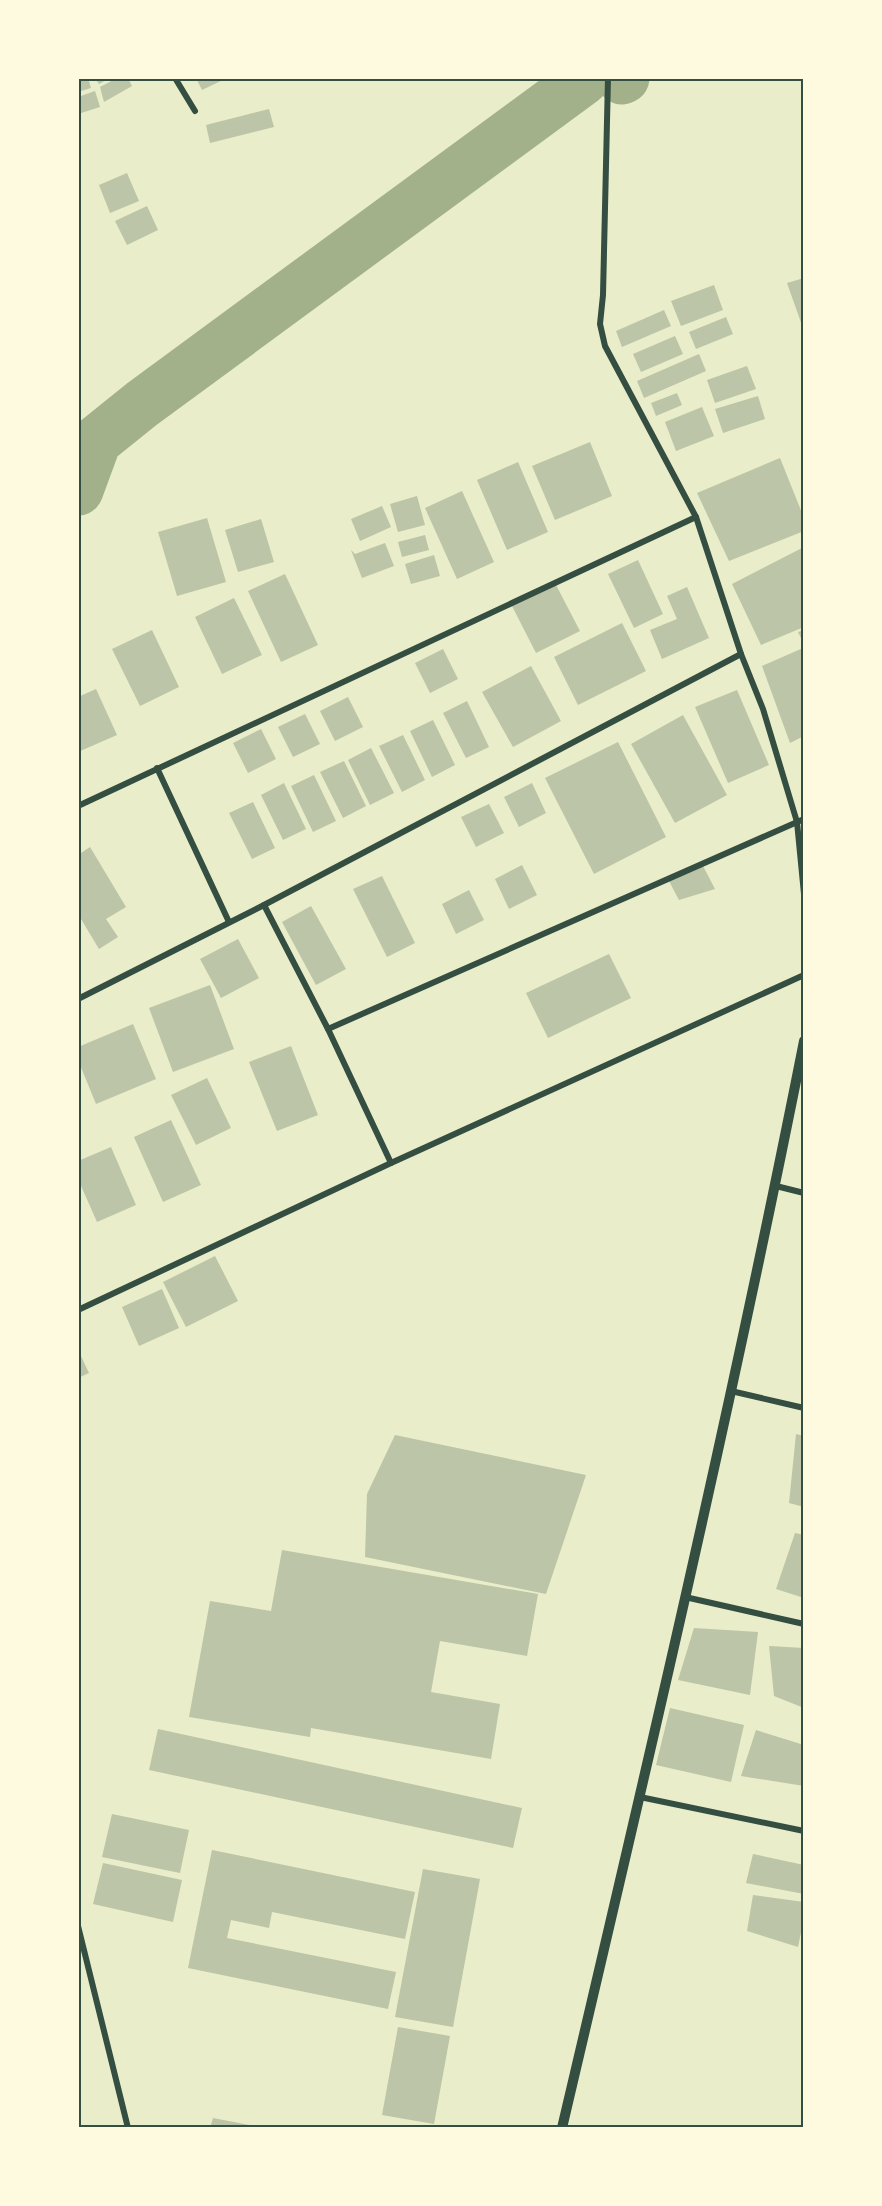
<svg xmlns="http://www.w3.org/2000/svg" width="882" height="2206" viewBox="0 0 882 2206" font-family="Lato,sans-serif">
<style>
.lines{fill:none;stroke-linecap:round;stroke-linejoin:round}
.river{stroke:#a3b18a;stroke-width:51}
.building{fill:#bcc5a7}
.minor{stroke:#344e41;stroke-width:6}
.tertiary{stroke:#344e41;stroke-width:10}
.neatline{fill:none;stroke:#344e41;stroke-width:2}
</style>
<rect width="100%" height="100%" fill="#e9edc9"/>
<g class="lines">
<g class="river">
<polyline points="622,79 624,78"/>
<polyline points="78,490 96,441 142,404 583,80"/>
</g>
</g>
<g class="building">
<polygon points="78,78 88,78 91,88 78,92"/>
<polygon points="95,78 110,78 99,84"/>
<polygon points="117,78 128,78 132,86 104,102 100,87"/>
<polygon points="196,78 227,78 202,90"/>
<polygon points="95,91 100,107 78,114 78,97"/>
<polygon points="269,109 274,127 210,143 206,125"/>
<polygon points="127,173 139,201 110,213 99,185"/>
<polygon points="147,206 158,230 127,245 115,221"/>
<polygon points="804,278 804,331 787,283"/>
<polygon points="714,285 723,310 681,326 671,301"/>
<polygon points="664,310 671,326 622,347 616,331"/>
<polygon points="726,317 733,334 696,349 689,332"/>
<polygon points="675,336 683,354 641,372 633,354"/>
<polygon points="699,354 706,371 644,398 637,381"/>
<polygon points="747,366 756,389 715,403 707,380"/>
<polygon points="677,393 682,405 656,416 651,403"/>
<polygon points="758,396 765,419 723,433 715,409"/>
<polygon points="702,407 714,436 676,451 665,422"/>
<polygon points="590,442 612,496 555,520 532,466"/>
<polygon points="780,458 804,518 804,531 729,561 697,493"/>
<polygon points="518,462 548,532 507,550 477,480"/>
<polygon points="462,491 494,562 457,579 425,508"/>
<polygon points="417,496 425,525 398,532 390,504"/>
<polygon points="382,506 391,527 360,541 351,519"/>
<polygon points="207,518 226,582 177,596 158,532"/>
<polygon points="261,519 274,562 238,572 225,530"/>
<polygon points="425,535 429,550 402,557 398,542"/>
<polygon points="385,543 394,566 362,578 351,550 355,554"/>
<polygon points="804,547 804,627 761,645 732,584"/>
<polygon points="434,555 440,576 411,584 405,564"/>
<polygon points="638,560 663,614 634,628 608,574"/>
<polygon points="285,574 318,645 281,662 248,591"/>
<polygon points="556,585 580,631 536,653 512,606"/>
<polygon points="687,587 709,638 662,659 650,630 677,619 667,596"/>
<polygon points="234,598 262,655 222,674 195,617"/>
<polygon points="622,623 646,671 578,705 554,657"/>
<polygon points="152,630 179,687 140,706 112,649"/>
<polygon points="804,630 804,644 798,632"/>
<polygon points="803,648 804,736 790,743 762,666"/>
<polygon points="443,649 458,679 430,693 415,663"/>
<polygon points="531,666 561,721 513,747 482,692"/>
<polygon points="96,689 117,735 78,752 78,697"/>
<polygon points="737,690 769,765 728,783 695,707"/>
<polygon points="348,697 363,727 335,741 320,711"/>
<polygon points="467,701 489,747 466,758 443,713"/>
<polygon points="305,714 320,744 293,757 278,727"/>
<polygon points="683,715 727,795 675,823 631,744"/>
<polygon points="433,720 455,765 432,777 410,731"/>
<polygon points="261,729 276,759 248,773 233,743"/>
<polygon points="403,735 425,780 402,792 379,746"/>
<polygon points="618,742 666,837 594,874 545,778"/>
<polygon points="371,748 394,793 370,805 348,760"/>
<polygon points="344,761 366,806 343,818 320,772"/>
<polygon points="314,775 336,821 313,832 291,786"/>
<polygon points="284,783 306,829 283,840 261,795"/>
<polygon points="532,783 546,813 519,827 504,797"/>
<polygon points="253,802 275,848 252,859 229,813"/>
<polygon points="489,804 504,833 476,847 461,817"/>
<polygon points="90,847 126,907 106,919 118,937 99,949 78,914 78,855"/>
<polygon points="522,865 537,895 509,909 495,879"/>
<polygon points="703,866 715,889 679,900 669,881"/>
<polygon points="382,876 415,943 387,957 353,889"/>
<polygon points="469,890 484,920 456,934 442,904"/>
<polygon points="311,906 346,969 316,985 282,922"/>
<polygon points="238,939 259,978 221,998 200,959"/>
<polygon points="609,954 631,998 548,1038 526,993"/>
<polygon points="210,985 234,1049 173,1072 149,1008"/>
<polygon points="133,1024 156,1079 96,1104 78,1060 78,1047"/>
<polygon points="291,1046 318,1115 277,1131 249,1062"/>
<polygon points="207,1078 231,1128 196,1145 171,1095"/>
<polygon points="171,1120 201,1185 163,1202 134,1137"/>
<polygon points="111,1147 136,1205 97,1222 78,1179 78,1161"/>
<polygon points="215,1256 238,1301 186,1327 163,1282"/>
<polygon points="162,1289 179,1328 139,1346 122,1307"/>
<polygon points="78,1350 89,1373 78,1378"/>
<polygon points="796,1434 804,1436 804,1507 789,1503"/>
<polygon points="395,1435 586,1475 546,1594 365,1557 367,1494"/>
<polygon points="795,1533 804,1535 804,1598 776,1589"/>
<polygon points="282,1550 538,1594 527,1656 440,1641 431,1692 500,1704 491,1759 311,1728 310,1737 189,1717 210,1601 271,1611"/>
<polygon points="694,1628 758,1632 750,1695 678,1680"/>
<polygon points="769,1646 804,1648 804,1708 774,1696"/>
<polygon points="670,1708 744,1725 731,1782 656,1765"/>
<polygon points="158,1729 522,1808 513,1848 149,1770"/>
<polygon points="756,1730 804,1745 804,1786 741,1776"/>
<polygon points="112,1814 189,1830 180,1873 102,1857"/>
<polygon points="212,1850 415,1892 405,1939 272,1912 269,1928 231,1920 227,1938 396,1972 388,2009 188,1968"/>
<polygon points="753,1854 804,1865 804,1894 746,1883"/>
<polygon points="103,1863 182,1880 173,1922 93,1904"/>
<polygon points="423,1869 480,1879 453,2027 395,2017"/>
<polygon points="753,1895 804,1902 804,1918 798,1947 747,1931"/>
<polygon points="398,2027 450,2036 434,2124 382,2115"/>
<polygon points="213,2118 260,2127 260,2128 210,2128"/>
</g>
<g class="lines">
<g class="minor">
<polyline points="175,78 195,111"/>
<polyline points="608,78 603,295 600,324 605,346 696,517 741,654 763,709 797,822 804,894"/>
<polyline points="157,768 229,922"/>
<polyline points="78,806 696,517"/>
<polyline points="264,905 328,1029 391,1163"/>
<polyline points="78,999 264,905 741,654"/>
<polyline points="328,1029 804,819"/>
<polyline points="776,1186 804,1193"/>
<polyline points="78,1310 391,1163 804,975"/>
<polyline points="731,1391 804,1408"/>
<polyline points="685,1597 804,1624"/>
<polyline points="640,1797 804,1831"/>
<polyline points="78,1926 128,2128"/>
</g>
<path class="tertiary" d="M562,2128C647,1767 732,1405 804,1041"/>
</g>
<rect width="882" height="2206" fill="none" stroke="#fefae0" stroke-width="159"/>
<rect x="80" y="80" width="722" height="2046" class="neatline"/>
</svg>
